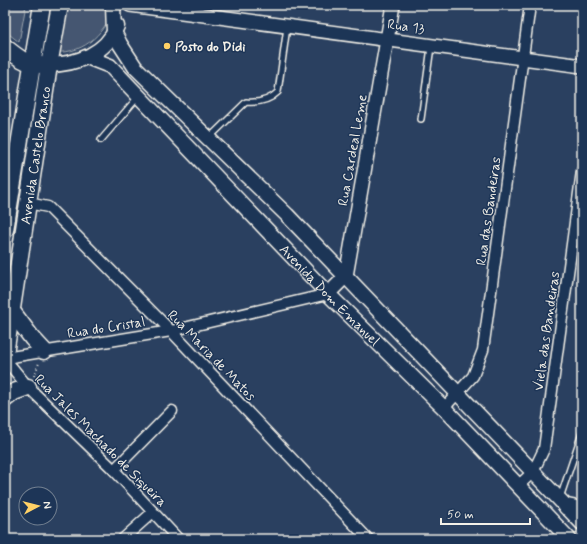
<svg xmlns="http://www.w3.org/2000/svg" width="587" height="544" viewBox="0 0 587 544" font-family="Mynerve,sans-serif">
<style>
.green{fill:#445771;stroke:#9ca4ac}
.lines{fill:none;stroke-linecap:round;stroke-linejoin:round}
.service-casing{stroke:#f4f1e8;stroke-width:8}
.minor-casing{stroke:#f4f1e8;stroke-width:13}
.tertiary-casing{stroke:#f4f1e8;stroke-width:16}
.secondary-casing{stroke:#f4f1e8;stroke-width:17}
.primary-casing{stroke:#f4f1e8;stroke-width:19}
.path{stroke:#f4f1e8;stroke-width:2;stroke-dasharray:1 3;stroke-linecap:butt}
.service{stroke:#1d3557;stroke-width:5}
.minor{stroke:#1d3557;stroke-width:10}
.tertiary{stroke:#1d3557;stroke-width:13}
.secondary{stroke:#1d3557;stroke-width:14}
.primary{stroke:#1d3557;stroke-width:16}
.poi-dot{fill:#ffd166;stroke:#1d3557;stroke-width:1.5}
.labels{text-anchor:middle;stroke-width:3;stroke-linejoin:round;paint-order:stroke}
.street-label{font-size:14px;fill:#f4f1e8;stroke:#1d3557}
.poi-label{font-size:14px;font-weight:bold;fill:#f4f1e8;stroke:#1d3557;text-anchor:start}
</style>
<rect width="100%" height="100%" fill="#2a4060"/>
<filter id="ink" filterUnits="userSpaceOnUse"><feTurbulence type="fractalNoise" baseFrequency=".025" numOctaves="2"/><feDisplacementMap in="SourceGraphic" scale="8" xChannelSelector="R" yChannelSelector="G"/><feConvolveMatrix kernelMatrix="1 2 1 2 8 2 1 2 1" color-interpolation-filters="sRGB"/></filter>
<g filter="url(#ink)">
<g class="green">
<polygon points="5,5 26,5 19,42 5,31"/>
<path d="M65,5H115C106,31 86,54 56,52Z"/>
</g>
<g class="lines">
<g class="service-casing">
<g id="service">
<polyline points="421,119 431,47"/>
<path d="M209,138L246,102C258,103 269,101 278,92L287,27"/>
<polyline points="101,140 138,97"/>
<polyline points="560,498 582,433"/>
</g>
</g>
<g class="minor-casing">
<g id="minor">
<polyline points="28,203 48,207 171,331 368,539"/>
<polyline points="5,358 171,331 328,294"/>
<polyline points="5,359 28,387 114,470 178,539"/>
<polyline points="444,408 473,376 483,350 530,5"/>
<polyline points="114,470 172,411"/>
<polyline points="518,486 533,472 544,449 582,171"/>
<polyline points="123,539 153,512"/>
</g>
</g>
<g class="tertiary-casing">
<g id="tertiary">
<polyline points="130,5 582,66"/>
<polyline points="328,294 346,276 393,5"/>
</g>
</g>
<g class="secondary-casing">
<g id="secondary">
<polyline points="113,5 114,32 120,44 135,67 287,215 582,523"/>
<path id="s1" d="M87,57L110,66L328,294L444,408L569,539"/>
<path d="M49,65C77,64 106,54 117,26"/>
</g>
</g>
<g class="primary-casing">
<g id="primary">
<path d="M5,47C16,56 27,65 41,65"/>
<polyline points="5,230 42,5"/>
<polyline points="11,310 32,338 44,351"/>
<path id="s2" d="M5,354L49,65L60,5"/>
<polyline points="5,399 14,392 28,387"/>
<polyline points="567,507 582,510"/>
</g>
</g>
<polyline class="path" points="34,376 39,363"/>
<use href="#service" class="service"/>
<use href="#minor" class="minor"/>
<use href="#tertiary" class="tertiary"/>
<use href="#secondary" class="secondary"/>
<use href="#primary" class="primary"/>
</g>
</g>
<circle class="poi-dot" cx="167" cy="46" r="4"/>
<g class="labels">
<g class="street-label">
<text transform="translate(406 26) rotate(8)" y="5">Rua 13</text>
<text transform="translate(352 150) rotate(-80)" y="5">Rua Cardeal Leme</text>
<text dy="5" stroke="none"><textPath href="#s2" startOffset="201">Avenida Castelo Branco</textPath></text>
<text transform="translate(488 211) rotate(-82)" y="5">Rua das Bandeiras</text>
<text dy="5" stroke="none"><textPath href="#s1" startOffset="342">Avenida Dom Emanuel</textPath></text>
<text transform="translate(106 327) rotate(-9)" y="5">Rua do Cristal</text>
<text transform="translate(546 331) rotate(-82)" y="5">Viela das Bandeiras</text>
<text transform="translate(212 355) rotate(46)" y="5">Rua Maria de Matos</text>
<text transform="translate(101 440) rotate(45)" y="5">Rua Jales Machado de Siqueira</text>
</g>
<g class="poi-label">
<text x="175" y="51">Posto do Didi</text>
</g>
</g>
<rect width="587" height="544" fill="none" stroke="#1d3557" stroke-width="20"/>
<rect x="10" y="10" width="567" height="524" fill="none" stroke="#f4f1e8" stroke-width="1.5" filter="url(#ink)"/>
<g transform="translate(38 506) rotate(83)"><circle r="19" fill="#1d3557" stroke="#738091"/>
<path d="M0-3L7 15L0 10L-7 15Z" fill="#ffd166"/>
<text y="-6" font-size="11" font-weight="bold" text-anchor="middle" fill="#f4f1e8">N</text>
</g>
<path d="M441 518v6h89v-6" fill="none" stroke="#f4f1e8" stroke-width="2"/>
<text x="447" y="518" font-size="12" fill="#f4f1e8" stroke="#1d3557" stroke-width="3" paint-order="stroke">50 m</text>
</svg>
